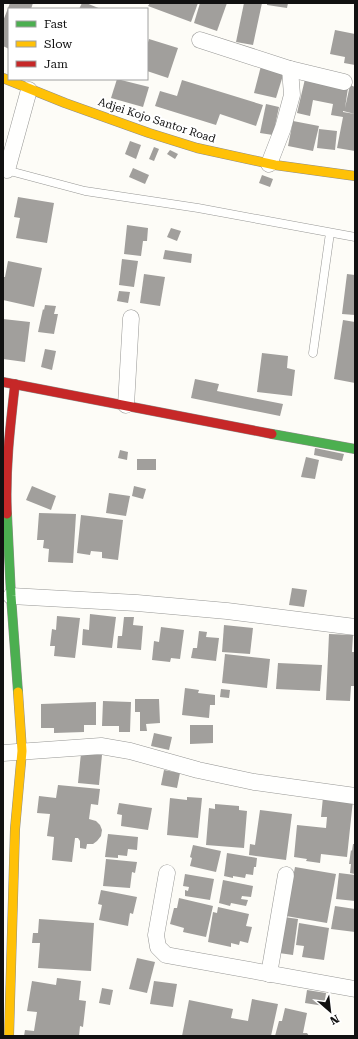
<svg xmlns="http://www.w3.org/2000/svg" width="358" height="1039" viewBox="0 0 358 1039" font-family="'Roboto Serif',serif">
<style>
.building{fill:#a19f9c}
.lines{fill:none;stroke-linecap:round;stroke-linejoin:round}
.lane-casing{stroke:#979795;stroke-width:9}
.street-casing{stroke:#979795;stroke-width:17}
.fast-casing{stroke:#8e8d8b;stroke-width:10}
.slow-casing{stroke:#8e8d8b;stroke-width:10}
.jam-casing{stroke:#8e8d8b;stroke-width:10}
.lane{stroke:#fffffe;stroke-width:8}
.street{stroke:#fffffe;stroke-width:16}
.fast{stroke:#4caf50;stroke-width:9}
.slow{stroke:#ffc107;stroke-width:9}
.jam{stroke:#c62828;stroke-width:9}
.labels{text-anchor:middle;stroke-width:4;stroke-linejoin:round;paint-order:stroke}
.street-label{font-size:11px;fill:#111;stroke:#fff}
</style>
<rect width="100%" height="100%" fill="#fdfcf7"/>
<g class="building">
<polygon points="10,3 33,3 31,9 9,9 9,49 3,46 3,21"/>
<polygon points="82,3 86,3 101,9 79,9"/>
<polygon points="150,3 198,3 191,22 148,6"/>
<polygon points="200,3 227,3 217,31 194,23"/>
<polygon points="244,3 262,3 253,45 236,42"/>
<polygon points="267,3 288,3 287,8 267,5"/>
<polygon points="335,30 355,34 355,65 344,63 345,57 330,54"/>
<polygon points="149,39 178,48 168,78 147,71 147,46"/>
<polygon points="261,66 284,72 276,98 254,93"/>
<polygon points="117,79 149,87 143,107 111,98"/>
<polygon points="305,79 348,88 345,108 350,85 355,87 355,114 343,111 343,112 355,114 355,151 337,148 343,117 331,115 333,104 313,100 310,116 297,113"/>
<polygon points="182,80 263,105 256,126 220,114 216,125 155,106 160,91 177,96"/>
<polygon points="266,104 279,107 273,135 260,133"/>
<polygon points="293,121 319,126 313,151 288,146"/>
<polygon points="319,129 337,131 335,150 317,148"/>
<polygon points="130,141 141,145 136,159 125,154"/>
<polygon points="154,147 159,149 154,161 149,159"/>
<polygon points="170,150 178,154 175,159 167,154"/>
<polygon points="133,168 149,175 145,184 129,177"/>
<polygon points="262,175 273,179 270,187 259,183"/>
<polygon points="18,197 54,203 47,243 16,238 20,218 14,217"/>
<polygon points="127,225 148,228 147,241 143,241 141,256 124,254"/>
<polygon points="171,228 181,231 177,241 167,237"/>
<polygon points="165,250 192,254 191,263 163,259"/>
<polygon points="122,259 138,261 134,287 119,285"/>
<polygon points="8,261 42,268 34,307 3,300 3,277 5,277"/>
<polygon points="144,274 165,277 160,306 140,303"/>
<polygon points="347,274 355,275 355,315 342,314"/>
<polygon points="119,291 130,292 128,303 117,301"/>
<polygon points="45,305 56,306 54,314 58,314 54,334 38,332 43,309 44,310"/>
<polygon points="3,319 30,322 25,362 3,359"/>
<polygon points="343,320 355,322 355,383 334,379"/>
<polygon points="45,349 56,351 52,370 41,367"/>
<polygon points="262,353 288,356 287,368 295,370 292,396 257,392"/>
<polygon points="195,379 219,384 217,391 283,404 280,416 191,398"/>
<polygon points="315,448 344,454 342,461 314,455"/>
<polygon points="120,450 128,452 127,460 118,458"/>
<polygon points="306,457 319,460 315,479 301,477"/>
<rect x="137" y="459" width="19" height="11"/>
<polygon points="32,486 56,496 51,510 26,500"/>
<polygon points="134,486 146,489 143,499 132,496"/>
<polygon points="109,493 130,496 126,516 106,513"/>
<polygon points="39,513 76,514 73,563 48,562 49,549 43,548 44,540 37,540"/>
<polygon points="81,515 123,520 118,560 102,558 102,552 91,551 90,555 77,553"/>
<polygon points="292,588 307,590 304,607 289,605"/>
<polygon points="90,614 116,617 112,648 82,645 83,629 89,630"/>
<polygon points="57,616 80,618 75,658 54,656 55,646 50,646 52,629 56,630"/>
<polygon points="124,617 134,617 133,625 143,626 141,650 117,648 118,636 122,636"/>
<polygon points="224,625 253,628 250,654 222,652"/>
<polygon points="161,627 184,630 180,659 171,658 170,662 152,660 154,641 159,642"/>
<polygon points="199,631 207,632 206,637 219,638 216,661 191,658 193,648 197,648"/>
<polygon points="329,634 353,635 352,652 355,652 355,686 351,686 350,701 326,700"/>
<polygon points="225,654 270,659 267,688 222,683"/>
<polygon points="278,663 322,665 320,691 276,689"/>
<polygon points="185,688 199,690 198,693 215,695 215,705 210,705 209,718 182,715"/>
<polygon points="221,689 230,690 229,698 220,697"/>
<polygon points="135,699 159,699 160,723 146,724 147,731 140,731 140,712 135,712"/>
<polygon points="103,701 131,702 130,732 119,732 119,726 102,726"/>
<polygon points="96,702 96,725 84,725 84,732 54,733 54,728 41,728 41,704"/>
<polygon points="190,725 213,725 213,743 190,744"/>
<polygon points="154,733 172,737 169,750 151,746"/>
<polygon points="81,753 102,755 99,785 78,783"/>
<polygon points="164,770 180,773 177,788 161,785"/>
<polygon points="58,785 100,789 98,805 91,804 89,819 96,821 100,825 102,830 101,836 97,841 93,844 87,844 86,849 80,848 80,841 78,838 75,838 72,862 52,860 54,837 47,836 50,814 37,813 39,796 56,798"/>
<polygon points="187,797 202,798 198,838 167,835 170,798 187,800"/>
<polygon points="323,797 353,800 347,857 321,854 320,863 306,861 307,859 294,857 297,825 326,828 327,817 321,817"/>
<polygon points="119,803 152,808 148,830 121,826 122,815 117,814"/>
<polygon points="215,804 239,806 239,810 247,811 244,848 206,845 209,808 215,809"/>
<polygon points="260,810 292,814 286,860 249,855 250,844 255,845"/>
<polygon points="108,834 138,837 137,850 128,849 127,856 118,855 118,858 105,857"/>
<polygon points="353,844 355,844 355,874 350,873 351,864 349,864 351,850 352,851"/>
<polygon points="193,845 221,851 216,872 190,866 192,858 190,857"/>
<polygon points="227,853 257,858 256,867 254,867 253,875 246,874 245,878 233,876 233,878 224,876"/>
<polygon points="106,859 137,862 135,873 132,872 130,888 103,886"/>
<polygon points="295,867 336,874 327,923 286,916"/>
<polygon points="339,873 355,875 355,901 336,899"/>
<polygon points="185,874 214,879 210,900 185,896 185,890 188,891 189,887 183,886"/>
<polygon points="223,880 253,886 251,897 242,896 241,899 248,900 246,906 231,903 230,906 219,903"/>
<polygon points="101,890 137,897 133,914 130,913 128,926 99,920 102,905 98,904"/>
<polygon points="179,898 213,906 206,937 183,932 184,928 170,924 174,908 177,908"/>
<polygon points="335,906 355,909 355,932 331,929"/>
<polygon points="218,907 249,914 246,926 252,927 248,943 240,941 239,945 231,943 231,947 208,942 213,912 217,913"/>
<polygon points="284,917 298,919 293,955 279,953"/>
<polygon points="39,919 94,923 91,971 38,968 40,943 32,943 33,933 38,933"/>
<polygon points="299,923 329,928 324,960 302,957 304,946 296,945"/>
<polygon points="137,958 155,962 147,993 129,989"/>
<polygon points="57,978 81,981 79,1000 86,1001 83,1027 80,1026 79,1036 24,1036 25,1030 34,1031 37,1012 27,1011 32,981 56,985"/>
<polygon points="154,981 177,984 173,1007 150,1004"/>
<polygon points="102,988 113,990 110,1005 99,1003"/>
<polygon points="307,990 326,993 324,1006 305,1003"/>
<polygon points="252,999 278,1004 271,1036 182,1036 189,1000 233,1009 231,1018 248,1021"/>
<polygon points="285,1008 307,1013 303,1033 307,1033 309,1036 275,1036 279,1021 282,1021"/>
</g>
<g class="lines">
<g class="lane-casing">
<g id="lane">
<polyline points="6,170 85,191 198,208 355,237"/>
<polyline points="313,353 330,233"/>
</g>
</g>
<g class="street-casing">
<g id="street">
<polyline points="200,40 290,69 344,82"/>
<polyline points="269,164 283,128 292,95 290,69"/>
<polyline points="7,170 29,90"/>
<polyline points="126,405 131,318"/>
<polyline points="11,596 137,603 227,611 355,627"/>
<polyline points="3,753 101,746 130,751 198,770 254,782 355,796"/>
<polyline points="167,873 156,935 158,947 166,955 355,989"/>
<polyline points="269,974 286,875"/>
</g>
</g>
<g class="fast-casing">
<g id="fast">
<polyline points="272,434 355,449"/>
<polyline points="7,514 11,596 18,692"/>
</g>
</g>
<g class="slow-casing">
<g id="slow">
<polyline points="3,78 65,103 149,133 197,148 275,165 355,176"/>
<polyline points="9,1036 15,829 22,751 18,692"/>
</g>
</g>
<g class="jam-casing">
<g id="jam">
<polyline points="3,382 272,434"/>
<path d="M7,514C5,470 10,428 15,384"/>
</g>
</g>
<use href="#lane" class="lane"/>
<use href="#street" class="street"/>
<use href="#fast" class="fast"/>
<use href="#slow" class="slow"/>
<use href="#jam" class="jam"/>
</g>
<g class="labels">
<g class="street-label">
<text transform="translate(157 120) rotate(18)" y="4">Adjei Kojo Santor Road</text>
</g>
</g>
<rect width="358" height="1039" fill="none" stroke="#111111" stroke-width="8"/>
<rect x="8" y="8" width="140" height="72" fill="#ffffff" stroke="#a0a0a0"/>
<rect x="16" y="21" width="20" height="6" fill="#4caf50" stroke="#a0a0a0"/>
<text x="44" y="28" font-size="12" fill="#111111">Fast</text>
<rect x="16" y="41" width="20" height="6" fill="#ffc107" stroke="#a0a0a0"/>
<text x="44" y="48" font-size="12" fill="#111111">Slow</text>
<rect x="16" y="61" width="20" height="6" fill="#c62828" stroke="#a0a0a0"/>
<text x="44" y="68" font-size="12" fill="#111111">Jam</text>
<g transform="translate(330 1011) rotate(152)" stroke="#ffffff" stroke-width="3" paint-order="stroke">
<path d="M0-3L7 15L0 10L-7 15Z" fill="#111111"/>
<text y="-6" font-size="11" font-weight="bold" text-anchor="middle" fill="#111111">N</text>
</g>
</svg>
